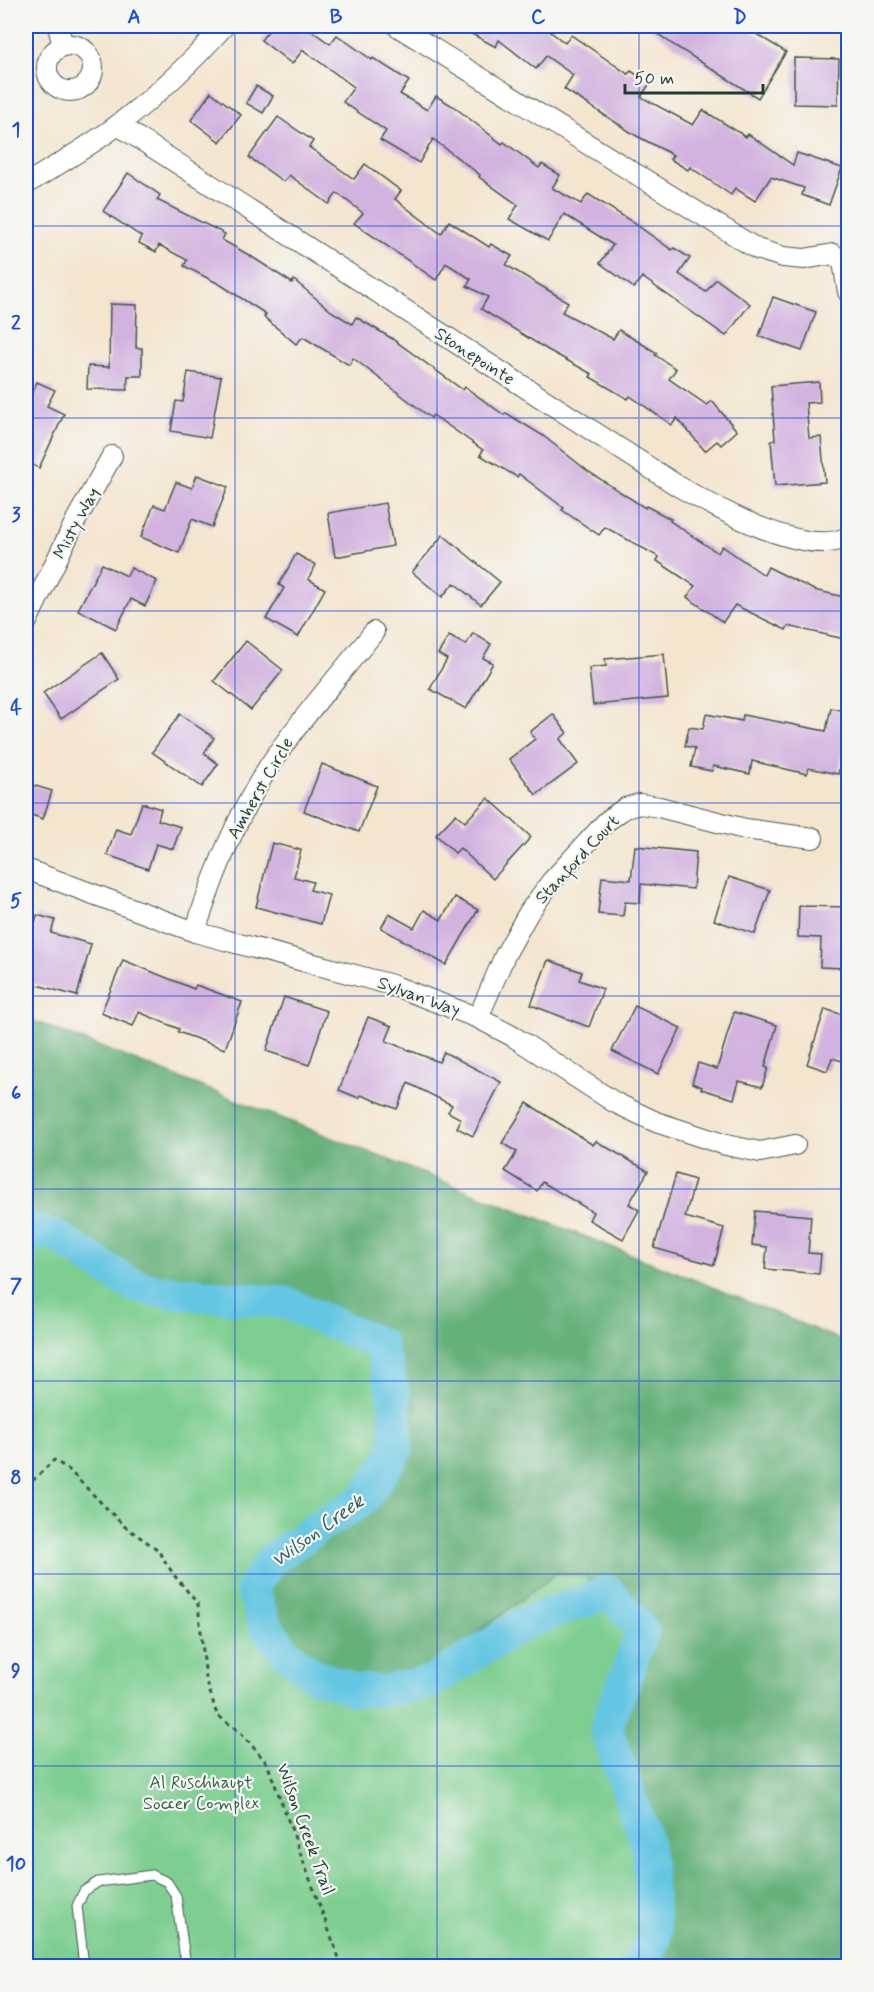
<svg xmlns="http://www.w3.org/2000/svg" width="874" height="1992" viewBox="0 0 874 1992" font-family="Mynerve,sans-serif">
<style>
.green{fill:#7dce90;stroke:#4e8662;stroke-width:1.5}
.forest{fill:#66b17a;stroke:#427757;stroke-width:1.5}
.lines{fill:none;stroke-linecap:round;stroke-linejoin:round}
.river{stroke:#65c6e3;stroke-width:33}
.building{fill:#d2b2df}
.service-casing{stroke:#3f564b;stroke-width:11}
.minor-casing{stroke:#3f564b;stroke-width:22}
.path{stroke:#3f564b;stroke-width:3;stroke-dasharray:4.5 4.5;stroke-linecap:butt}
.service{stroke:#fff;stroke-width:9}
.minor{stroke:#fff;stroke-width:20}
.grid{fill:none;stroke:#1d4ed8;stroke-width:1.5;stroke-opacity:0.55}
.labels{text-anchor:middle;stroke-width:4.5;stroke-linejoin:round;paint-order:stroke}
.street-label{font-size:18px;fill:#1f3d34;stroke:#f6f6f2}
.park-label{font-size:18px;fill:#36614b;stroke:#f6f6f2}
.water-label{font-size:20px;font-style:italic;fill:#305f60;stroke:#f6f6f2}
.neatline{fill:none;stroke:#1d4ed8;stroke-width:2}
.grid-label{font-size:20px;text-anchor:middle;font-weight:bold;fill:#1d4ed8}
</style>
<rect width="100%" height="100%" fill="#f6f6f2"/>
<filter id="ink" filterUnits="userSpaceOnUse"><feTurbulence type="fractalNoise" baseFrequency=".0167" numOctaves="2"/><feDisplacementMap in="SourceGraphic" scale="12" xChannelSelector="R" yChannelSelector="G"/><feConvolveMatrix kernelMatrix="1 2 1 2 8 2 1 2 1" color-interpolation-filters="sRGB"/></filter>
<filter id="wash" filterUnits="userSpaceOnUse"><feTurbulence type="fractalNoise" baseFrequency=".008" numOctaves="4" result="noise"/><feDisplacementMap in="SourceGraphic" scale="24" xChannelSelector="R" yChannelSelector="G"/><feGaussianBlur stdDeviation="1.35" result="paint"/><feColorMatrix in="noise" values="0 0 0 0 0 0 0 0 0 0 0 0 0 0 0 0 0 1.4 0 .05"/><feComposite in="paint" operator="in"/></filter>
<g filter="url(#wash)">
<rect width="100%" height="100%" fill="#f4e5cf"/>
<polygon class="green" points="26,1220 64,1227 137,1280 303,1301 382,1356 403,1455 360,1492 402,1689 557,1573 586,1576 645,1642 613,1730 657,1916 620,1966 26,1966"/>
<polygon class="forest" points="26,1018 678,1273 848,1343 848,1966 620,1966 657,1916 613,1730 645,1642 586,1576 557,1573 402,1689 333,1677 252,1606 299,1532 360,1492 403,1455 382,1356 303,1301 137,1280 64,1227 26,1220"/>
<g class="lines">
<polyline class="river" points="26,1229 56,1236 127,1282 151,1290 286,1303 380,1344 394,1394 397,1450 363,1500 315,1529 271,1560 252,1588 266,1627 286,1653 312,1674 354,1690 386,1691 431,1682 524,1623 609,1592 643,1631 606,1728 647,1844 655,1939 637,1966"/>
</g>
<g id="blocks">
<g class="building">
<polygon points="272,26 305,26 330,44 337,35 372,60 373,58 409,81 400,94 427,110 436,96 453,106 502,144 504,142 539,168 542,164 560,175 552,188 581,204 588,194 631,221 672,250 674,248 690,258 679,274 706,292 716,279 750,304 726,336 642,277 634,288 600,263 613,245 564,214 548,241 509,219 518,205 479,177 480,175 433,139 419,163 380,140 386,131 343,102 354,87 303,50 292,64 261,40"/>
<polygon points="457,26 543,26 565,43 571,35 628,74 631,71 650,83 641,97 693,125 703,110 746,137 748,134 793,165 797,153 842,168 829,205 802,195 804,188 771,177 755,201 735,188 731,195 690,167 688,170 670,159 673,155 635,135 564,89 573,75 546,56 536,69 499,40 496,47"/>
<polygon points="647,26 743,26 786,52 758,98 672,44"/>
<polygon points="794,58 839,59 838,105 794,104"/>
<polygon points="256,86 273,96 263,113 246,103"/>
<polygon points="211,92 241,115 220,142 191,120"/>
<polygon points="278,117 313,141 309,147 354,179 365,164 401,191 395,199 441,234 449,221 489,247 491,244 512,256 506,265 568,302 562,312 613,339 619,330 657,353 655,355 676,369 669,379 707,405 712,401 737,431 721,445 717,441 705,451 677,418 672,425 630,396 628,399 590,377 592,374 548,350 481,309 488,297 467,286 471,279 446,263 436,280 354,223 363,213 337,193 329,204 289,175 284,182 249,157"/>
<polygon points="128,173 160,195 157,200 225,234 222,240 249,255 292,283 294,280 331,311 352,324 356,317 391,338 463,390 465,387 504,415 506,413 542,435 589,472 645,508 646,506 671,519 670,521 718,553 722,546 764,575 768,567 814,590 849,598 849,640 788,626 786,630 735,605 723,622 687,597 695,586 657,561 659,557 605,527 599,535 562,510 564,508 519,474 517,477 480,455 483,450 433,415 431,418 353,358 349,365 303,337 296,344 264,317 266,314 221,285 184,266 187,260 159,245 156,252 139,243 142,237 103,211"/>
<polygon points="773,297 816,312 802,351 759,336"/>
<polygon points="110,304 137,305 136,348 142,348 142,376 128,376 127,390 87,389 88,366 109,367"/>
<polygon points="188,372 221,377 210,438 171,431 176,401 183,402"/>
<polygon points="37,382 55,390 47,406 64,414 39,468 26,462 26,406"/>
<polygon points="819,382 820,402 806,403 809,438 821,437 825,482 775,486 771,441 775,440 771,386"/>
<polygon points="197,475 228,487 212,527 192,519 179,553 141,537 154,505 165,509 176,482 192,488"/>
<polygon points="385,503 393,546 335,557 328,513"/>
<polygon points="443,535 500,582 481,605 454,583 442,597 412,572"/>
<polygon points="296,554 316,565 308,579 325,589 298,637 266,619 284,588 279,585"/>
<polygon points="102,564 127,576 131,568 157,581 145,606 131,599 116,629 78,610"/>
<polygon points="473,633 491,644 483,658 493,663 466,709 430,689 447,659 438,654 449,636 466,645"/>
<polygon points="246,641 283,670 251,710 214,681"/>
<polygon points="102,653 119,679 61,719 43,693"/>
<polygon points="664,654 668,698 593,705 589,668 606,666 605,659"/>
<polygon points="831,708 849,712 849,730 838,774 809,768 807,774 752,761 750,774 713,766 712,771 691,767 695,748 685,746 689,727 703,729 706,714 742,721 743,715 826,731"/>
<polygon points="180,714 214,738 204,753 218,764 202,787 152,752"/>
<polygon points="553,714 567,733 560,739 578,764 536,795 509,759 535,739 530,732"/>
<polygon points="322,764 377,786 359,832 304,811"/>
<polygon points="26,783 52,791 43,819 26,813"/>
<polygon points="488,798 531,837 493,879 460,848 455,853 436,835 456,814 465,822"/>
<polygon points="142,803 161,809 158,820 181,827 173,849 156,844 148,869 107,855 116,829 131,834"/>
<polygon points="272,843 301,850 294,877 313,882 310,890 329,895 321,924 256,907"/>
<polygon points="635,846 696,852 693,889 641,884 640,903 625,902 623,916 598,914 602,877 631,880"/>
<polygon points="729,877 770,890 755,934 714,920"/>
<polygon points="455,897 478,910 446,965 381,928 389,914 414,928 424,910 441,920"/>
<polygon points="799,906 849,907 849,964 843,964 843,968 820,967 821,938 798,937"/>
<polygon points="37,915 55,920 51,933 91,944 77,996 26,982 26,957"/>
<polygon points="123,960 194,989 196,985 242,1002 225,1049 178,1032 179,1029 139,1012 133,1026 101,1013"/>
<polygon points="548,960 582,972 579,980 603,989 589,1027 531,1005"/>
<polygon points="284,997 327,1011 309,1065 266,1051"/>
<polygon points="635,1006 681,1028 658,1074 612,1051"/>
<polygon points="825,1009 849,1017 849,1063 832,1058 827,1071 807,1064"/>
<polygon points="734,1012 777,1025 765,1067 768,1068 762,1087 739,1081 734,1099 701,1089 702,1087 692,1083 698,1063 717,1069"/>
<polygon points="368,1017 392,1026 386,1041 439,1062 444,1052 501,1082 473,1136 457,1128 461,1119 448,1112 452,1105 408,1083 397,1109 361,1095 359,1098 339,1090"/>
<polygon points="527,1103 593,1145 596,1141 648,1171 629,1204 639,1210 623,1239 589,1220 593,1212 542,1182 537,1191 505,1171 517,1152 502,1143"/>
<polygon points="676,1174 695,1180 685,1217 724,1228 714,1265 654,1248"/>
<polygon points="755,1211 811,1216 808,1253 821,1254 819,1274 765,1269 767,1247 752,1245"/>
</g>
</g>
</g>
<g filter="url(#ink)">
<use href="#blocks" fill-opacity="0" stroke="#3f564b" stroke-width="1.5"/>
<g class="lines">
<g class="service-casing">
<polyline id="service" points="84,1966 77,1906 84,1891 98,1882 152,1875 167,1882 176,1896 186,1966"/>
</g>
<g class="minor-casing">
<g id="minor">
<polyline points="58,26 63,46"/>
<polyline points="397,26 757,249 783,257 804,259 833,254 843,262 848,292"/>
<circle cx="70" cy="68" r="23"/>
<path d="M118,125L678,486C716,508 806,558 848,537"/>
<path d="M26,184C57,165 90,146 119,124C157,95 193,61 224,26"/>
<polyline points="26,623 76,520 112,456"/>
<polyline points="26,869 195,932 392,985 478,1018 514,1037 614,1102 656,1122 726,1145 760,1152 795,1145"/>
<path d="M195,932C217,862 246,793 291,735C317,700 347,666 374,632"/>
<polyline points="478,1018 505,955 529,912 551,882 607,821 625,808 640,804 659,807 745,829 813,838"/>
</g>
</g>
<polyline class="path" points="26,1487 54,1460 68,1469 124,1526 157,1549 174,1575 198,1604 206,1679 217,1715 239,1731 267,1763 342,1966"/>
<use href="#service" class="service"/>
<use href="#minor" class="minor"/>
</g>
</g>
<path class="grid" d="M235,26V1966M437,26V1966M639,26V1966M26,226H848M26,418H848M26,611H848M26,803H848M26,996H848M26,1189H848M26,1381H848M26,1574H848M26,1766H848"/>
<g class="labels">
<g class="street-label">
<text transform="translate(475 356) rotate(33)" y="6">Stonepointe</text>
<text transform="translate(76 523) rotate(-62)" y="6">Misty Way</text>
<text transform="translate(260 788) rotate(-60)" y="6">Amherst Circle</text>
<text transform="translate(577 859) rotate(-47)" y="6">Stanford Court</text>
<text transform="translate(419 996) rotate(20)" y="6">Sylvan Way</text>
<text transform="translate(306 1829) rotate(70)" y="6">Wilson Creek Trail</text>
</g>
<g class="park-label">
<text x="201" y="1788">Al Ruschhaupt<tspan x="201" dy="21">Soccer Complex</tspan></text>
</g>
<g class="water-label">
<text transform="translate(317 1530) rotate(-36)" y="7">Wilson Creek</text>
</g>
</g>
<rect width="874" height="1992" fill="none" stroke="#f6f6f2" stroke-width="66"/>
<path d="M625 84v9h138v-9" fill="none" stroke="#1f3d34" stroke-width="3"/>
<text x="634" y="84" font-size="18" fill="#1f3d34" stroke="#f6f6f2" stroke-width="4.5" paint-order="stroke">50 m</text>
<rect x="33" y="33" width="808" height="1926" class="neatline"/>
<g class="grid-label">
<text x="134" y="23">A</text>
<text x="336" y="23">B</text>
<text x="538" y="23">C</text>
<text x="740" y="23">D</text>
<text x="16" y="136">1</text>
<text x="16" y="329">2</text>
<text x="16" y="521">3</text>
<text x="16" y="714">4</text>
<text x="16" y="907">5</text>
<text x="16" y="1099">6</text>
<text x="16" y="1292">7</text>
<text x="16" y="1484">8</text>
<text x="16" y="1677">9</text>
<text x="16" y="1870">10</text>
</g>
</svg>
